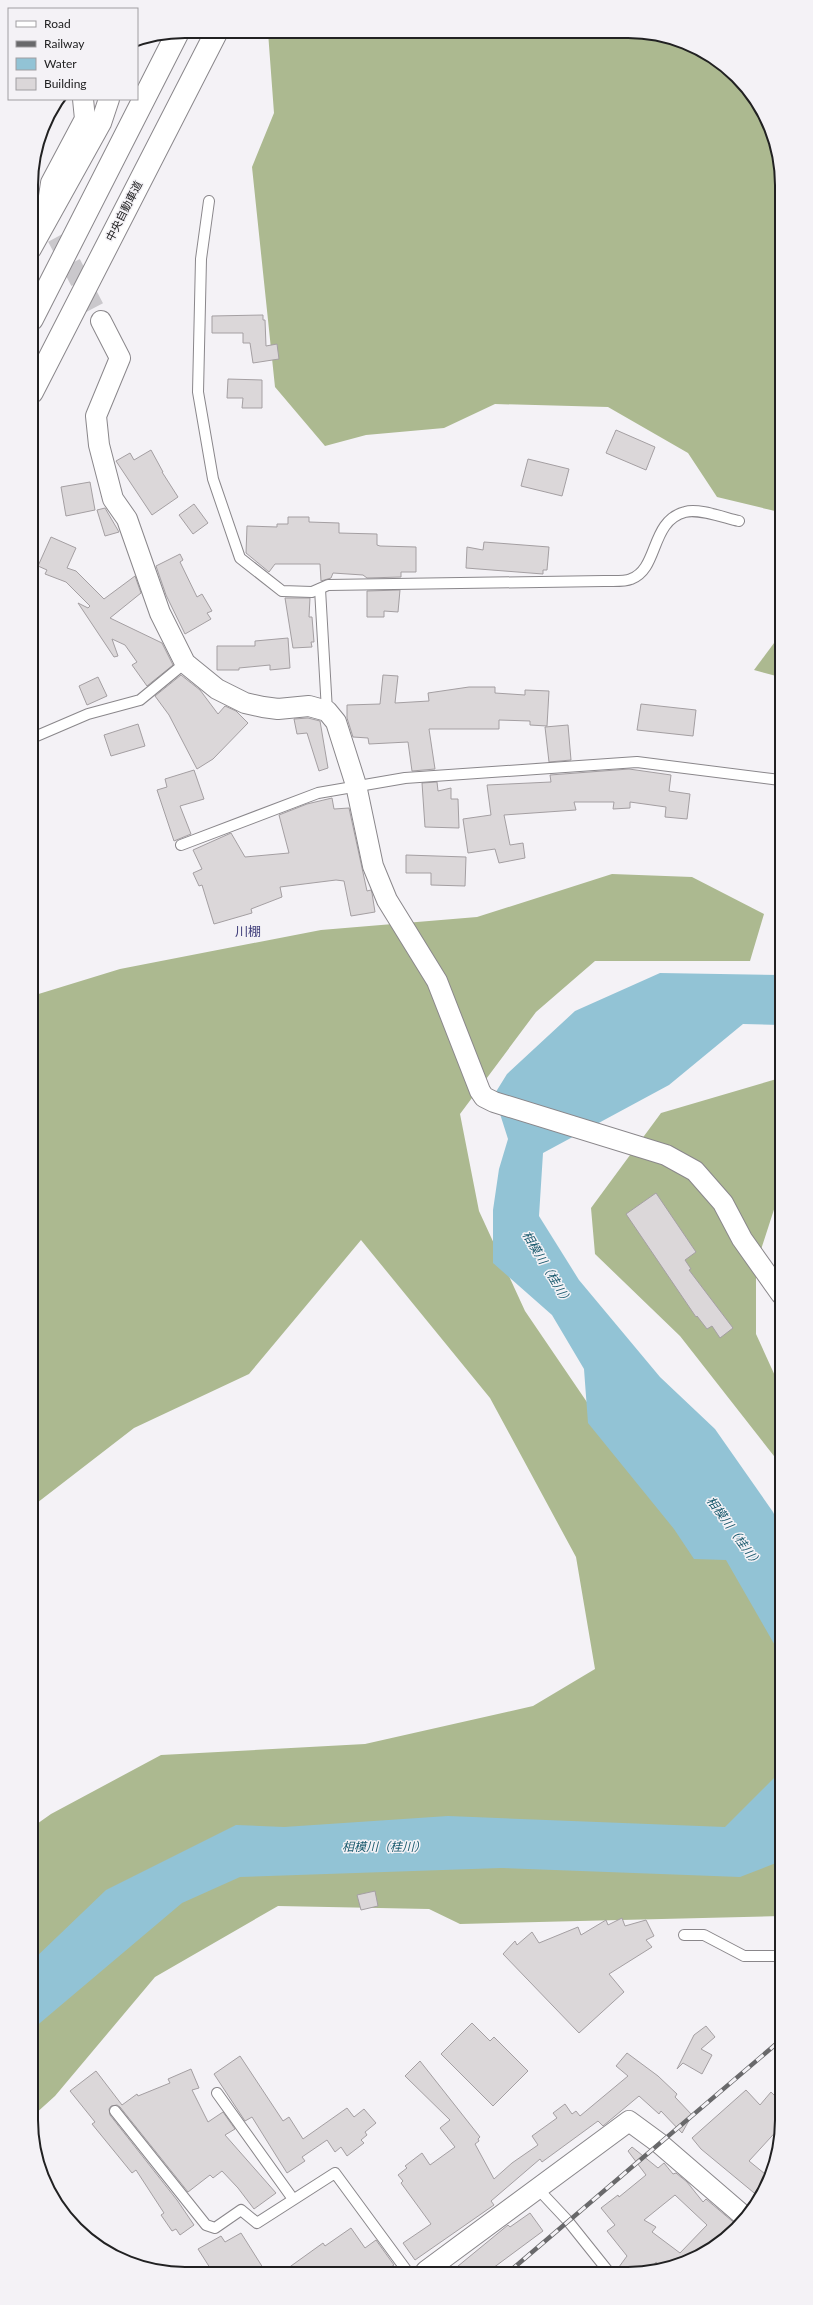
<svg xmlns="http://www.w3.org/2000/svg" width="813" height="2305" viewBox="0 0 813 2305" font-family="Lato,'Noto Sans JP',sans-serif">
<style>
.forest{fill:#acb990}
.water{fill:#92c3d5}
.building{fill:#dbd7d9;stroke:#a49fa2;fill-rule:evenodd}
.lines{fill:none;stroke-linecap:round;stroke-linejoin:round}
.street-tunnel{stroke:#cac8cc;stroke-width:20;stroke-dasharray:20 10;stroke-linecap:butt}
.lane-casing{stroke:#8a878b;stroke-width:12}
.street-casing{stroke:#8a878b;stroke-width:22}
.highway-casing{stroke:#8a878b;stroke-width:24}
.lane{stroke:#fff;stroke-width:10}
.street{stroke:#fff;stroke-width:20}
.highway{stroke:#fff;stroke-width:22}
.rail-casing{stroke:#69696b;stroke-width:4.5}
.rail{stroke:#f4f2f6;stroke-width:3;stroke-dasharray:9;stroke-linecap:butt}
.labels{text-anchor:middle;stroke-width:3;stroke-linejoin:round;paint-order:stroke}
.street-label{font-size:11px;fill:#212122;stroke:#f4f2f6}
.water-label{font-size:12px;font-style:italic;fill:#19596d;stroke:#f4f2f6}
.quarter-label{font-size:13px;fill:#413f7b;stroke:#f4f2f6}
.rim{fill:none;stroke:#212122;stroke-width:2}
</style>
<rect width="100%" height="100%" fill="#f4f2f6"/>
<g class="forest">
<polygon points="268,32 658,34 705,52 737,76 761,108 779,155 779,512 717,497 688,453 608,407 495,404 444,428 366,435 325,446 275,387 252,167 274,113"/>
<polygon points="780,635 780,677 754,670"/>
<polygon points="780,858 780,902 774,869"/>
<polygon points="612,874 692,877 764,914 750,961 595,961 536,1012 460,1114 479,1211 525,1311 627,1461 781,1543 781,1916 460,1924 429,1909 278,1906 155,1977 55,2096 34,2115 34,1826 51,1814 161,1755 365,1744 533,1706 595,1669 576,1557 490,1398 361,1240 249,1374 134,1428 33,1506 32,996 120,969 321,930 477,917"/>
<polygon points="780,1078 780,1191 756,1265 756,1334 781,1389 781,1465 680,1336 595,1254 591,1208 661,1113"/>
</g>
<g class="water">
<polygon points="660,973 780,975 780,1025 743,1024 669,1085 543,1153 539,1216 579,1280 660,1377 715,1429 773,1512 781,1528 781,1656 726,1560 694,1559 674,1529 588,1423 584,1369 552,1315 493,1263 493,1210 499,1169 508,1139 494,1095 507,1074 575,1011"/>
<polygon points="777,1775 781,1779 781,1861 740,1877 501,1868 240,1877 182,1903 34,2028 34,1959 106,1890 236,1825 284,1827 448,1816 725,1827"/>
</g>
<g class="building">
<polygon points="263,315 263,320 265,320 266,346 277,344 279,359 253,363 250,343 243,343 243,333 212,333 212,316"/>
<polygon points="228,379 262,380 262,408 242,408 243,398 227,398"/>
<polygon points="616,430 655,447 646,470 606,453"/>
<polygon points="151,450 163,472 162,472 178,497 152,515 116,461 130,453 134,460"/>
<polygon points="528,459 569,469 562,496 521,486"/>
<polygon points="90,482 95,510 66,516 61,487"/>
<polygon points="194,504 208,523 193,534 179,515"/>
<polygon points="105,508 119,532 105,536 97,510"/>
<polygon points="288,517 309,517 309,522 339,523 339,533 377,534 377,545 380,546 416,547 416,572 401,572 401,577 367,578 363,575 333,573 331,578 321,581 320,564 275,564 269,572 246,553 247,526 277,527 277,524 288,524"/>
<polygon points="51,537 76,548 67,568 76,571 104,599 135,576 141,593 110,618 162,643 173,665 147,686 132,665 137,662 125,645 112,639 118,656 114,657 78,603 88,608 90,606 66,582 45,574 47,570 38,566"/>
<polygon points="484,542 549,547 547,570 543,570 543,574 466,568 467,547 483,550"/>
<polygon points="180,554 183,560 180,562 197,597 202,594 212,611 207,613 211,619 185,634 166,595 156,566"/>
<polygon points="400,590 398,612 384,611 384,617 367,617 367,591"/>
<polygon points="285,598 310,598 309,617 312,617 314,642 311,642 312,647 293,648"/>
<polygon points="288,638 290,668 270,670 270,665 239,668 239,670 217,670 217,646 255,646 255,641"/>
<polygon points="181,675 200,690 218,714 225,706 236,711 248,723 213,759 197,769 169,715 155,696"/>
<polygon points="383,675 398,676 395,703 429,701 428,693 469,687 495,687 495,693 525,695 525,690 549,691 547,726 530,725 530,721 499,720 499,729 429,729 435,769 412,771 408,742 369,744 368,738 353,737 347,718 347,705 380,704"/>
<polygon points="98,677 107,696 87,705 79,686"/>
<polygon points="641,704 696,710 693,736 637,730"/>
<polygon points="308,718 320,721 328,768 319,771 307,733 297,734 294,719"/>
<polygon points="138,724 145,746 111,756 104,735"/>
<polygon points="568,725 571,760 549,762 545,727"/>
<polygon points="629,769 671,775 669,791 690,794 687,819 665,817 666,807 630,802 630,808 613,809 614,802 574,802 576,810 504,815 510,845 523,843 525,858 499,863 495,849 468,853 463,819 491,815 487,785 551,782 550,775"/>
<polygon points="194,770 204,799 180,806 191,834 174,841 157,790 167,787 165,779"/>
<polygon points="437,782 438,791 451,788 451,799 458,799 459,828 425,827 422,783"/>
<polygon points="332,798 334,809 349,808 367,891 371,890 372,893 375,912 351,916 344,881 336,880 280,887 282,897 251,909 252,913 214,924 202,885 199,886 193,873 202,869 193,850 231,833 245,857 289,853 279,815 307,804"/>
<polygon points="406,855 466,857 465,886 431,885 431,873 406,873"/>
<polygon points="656,1193 696,1252 685,1260 691,1269 689,1270 733,1328 720,1338 712,1326 707,1329 697,1316 696,1317 626,1214"/>
<polygon points="375,1891 378,1906 361,1910 357,1895"/>
<polygon points="622,1918 625,1926 646,1920 654,1936 646,1940 652,1947 609,1974 624,1992 579,2033 503,1954 515,1941 517,1945 532,1932 539,1943 578,1927 581,1935 606,1920 608,1925"/>
<polygon points="472,2023 490,2041 494,2037 528,2071 493,2106 441,2054"/>
<polygon points="706,2026 715,2037 701,2049 712,2055 702,2074 683,2063 677,2069 694,2035"/>
<polygon points="627,2053 658,2076 677,2094 675,2097 692,2115 682,2133 661,2111 659,2114 639,2096 603,2126 598,2121 542,2162 540,2159 491,2201 494,2205 415,2260 403,2243 431,2224 401,2183 403,2181 398,2175 407,2168 405,2166 422,2153 430,2165 455,2147 440,2128 450,2120 405,2076 420,2061 480,2137 478,2139 479,2141 475,2144 494,2179 512,2163 538,2145 532,2136 557,2118 553,2113 565,2104 572,2114 576,2111 580,2116 628,2076 616,2066"/>
<polygon points="240,2056 283,2121 289,2117 303,2139 347,2108 354,2117 364,2109 376,2123 365,2132 367,2135 361,2140 364,2143 347,2156 341,2147 335,2152 327,2140 302,2157 305,2161 287,2173 252,2117 245,2121 214,2074"/>
<polygon points="191,2069 199,2088 192,2090 208,2122 223,2112 235,2129 225,2135 276,2193 254,2209 238,2188 222,2171 213,2178 210,2175 188,2192 120,2107 117,2105 111,2106 109,2109 110,2115 177,2200 194,2225 180,2235 176,2229 172,2231 161,2215 164,2213 136,2170 132,2173 92,2124 95,2122 70,2091 96,2071 122,2105 137,2094 138,2096 170,2083 168,2079"/>
<polygon points="782,2085 782,2125 749,2161 770,2178 759,2197 701,2149 692,2138 746,2090 760,2105 771,2092 774,2095"/>
<path d="M632,2147L658,2168L664,2163L673,2174L676,2173L687,2182L703,2202L706,2199L738,2226L705,2253L664,2269L656,2262L650,2271H616L627,2256L607,2231L615,2225L601,2208L618,2195L619,2197L646,2175L628,2151ZM675,2195L707,2225L680,2253L652,2232L656,2227L644,2220Z"/>
<polygon points="530,2213 543,2231 489,2271 452,2271 508,2225 510,2227"/>
<polygon points="351,2228 365,2248 376,2240 394,2265 385,2271 284,2271 323,2243 325,2246"/>
<polygon points="241,2233 265,2271 212,2271 198,2249 221,2236 225,2242"/>
</g>
<g class="lines">
<polyline class="street-tunnel" points="57,237 101,321"/>
<g class="lane-casing">
<g id="lane">
<path d="M209,201L201,259L198,392L213,479L240,558L282,591L312,592L328,585L604,581C612,581 624,582 631,579C659,569 650,521 685,512C699,508 725,518 739,521"/>
<polyline points="31,215 46,219"/>
<polyline points="320,589 327,711"/>
<polyline points="32,738 88,714 140,700 185,663"/>
<polyline points="181,845 318,793 405,778 637,762 780,780"/>
<polyline points="684,1935 704,1935 744,1956 781,1956"/>
<polyline points="217,2093 293,2199"/>
<polyline points="115,2111 206,2225 215,2228 241,2210 257,2223 335,2173 407,2271"/>
<polyline points="538,2189 568,2221 608,2271"/>
</g>
</g>
<g class="street-casing">
<g id="street">
<polyline points="47,210 51,183 85,119 83,99"/>
<polyline points="31,249 101,123 109,99"/>
<polyline points="101,321 120,358 96,416 99,445 113,499 127,519 160,613 185,663 217,689 245,703 263,707 278,709 309,706 327,711 336,722 356,785 373,866 387,900 437,981 480,1091 484,1097 494,1102 666,1155 695,1171 723,1203 742,1239 781,1294"/>
<polyline points="426,2271 629,2121 659,2143 746,2218"/>
</g>
</g>
<g class="highway-casing">
<g id="highway">
<polyline points="32,319 178,32"/>
<polyline points="32,392 217,31"/>
</g>
</g>
<use href="#lane" class="lane"/>
<use href="#street" class="street"/>
<use href="#highway" class="highway"/>
<g class="rail-casing">
<polyline id="rail" points="510,2271 782,2039"/>
</g>
<use href="#rail" class="rail"/>
</g>
<g class="labels">
<g class="street-label">
<text transform="translate(124 211) rotate(-63)" y="4">中央自動車道</text>
</g>
<g class="water-label">
<text transform="translate(547 1268) rotate(59)" y="4">相模川（桂川）</text>
<text transform="translate(734 1532) rotate(54)" y="4">相模川（桂川）</text>
<text x="384" y="1851">相模川（桂川）</text>
</g>
<g class="quarter-label">
<text x="248" y="936">川棚</text>
</g>
</g>
<path d="M0 0H813V2305H0ZM185 38H628A147 147 0 0 1 775 185V2120A147 147 0 0 1 628 2267H185A147 147 0 0 1 38 2120V185A147 147 0 0 1 185 38Z" fill="#f4f2f6" fill-rule="evenodd"/>
<path class="rim" d="M185 38H628A147 147 0 0 1 775 185V2120A147 147 0 0 1 628 2267H185A147 147 0 0 1 38 2120V185A147 147 0 0 1 185 38Z"/>
<rect x="8" y="8" width="130" height="92" fill="#f4f2f6" stroke="#a09ea1"/>
<rect x="16" y="21" width="20" height="6" fill="#ffffff" stroke="#a09ea1"/>
<text x="44" y="28" font-size="12" fill="#212122">Road</text>
<rect x="16" y="41" width="20" height="6" fill="#69696b" stroke="#a09ea1"/>
<text x="44" y="48" font-size="12" fill="#212122">Railway</text>
<rect x="16" y="58" width="20" height="12" fill="#92c3d5" stroke="#a09ea1"/>
<text x="44" y="68" font-size="12" fill="#212122">Water</text>
<rect x="16" y="78" width="20" height="12" fill="#dbd7d9" stroke="#a09ea1"/>
<text x="44" y="88" font-size="12" fill="#212122">Building</text>
</svg>
